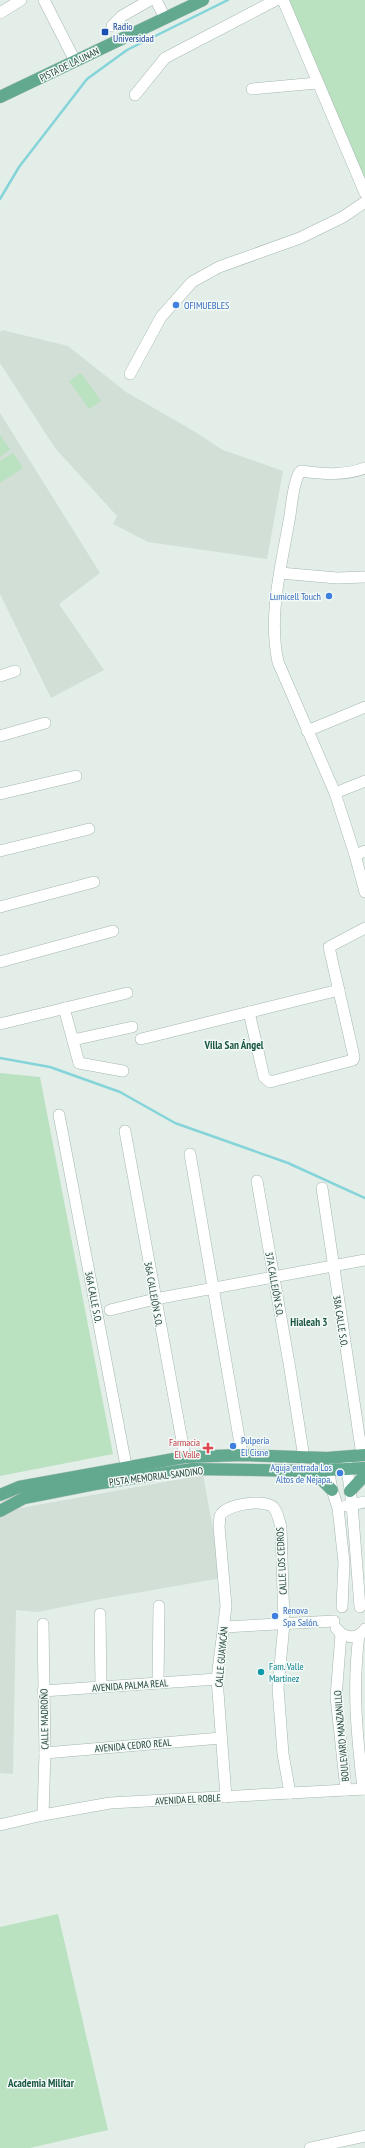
<svg xmlns="http://www.w3.org/2000/svg" width="365" height="2148" viewBox="0 0 365 2148" font-family="'PT Sans Narrow',sans-serif">
<style>
.built{fill:#d1dfd7}
.green{fill:#bae2c1}
.lines{fill:none;stroke-linecap:round;stroke-linejoin:round}
.stream{stroke:#85d4d9;stroke-width:2.5}
.minor-casing{stroke:#a5b7af;stroke-width:12}
.major-casing{stroke:#c1cac7;stroke-width:13}
.minor{stroke:#fff;stroke-width:11}
.major{stroke:#62a990;stroke-width:12}
.transit-dot{fill:#1a4fb4;stroke:#f4faf7;stroke-width:1.5}
.shop-dot{fill:#3f7fe0;stroke:#f4faf7;stroke-width:1.5}
.health-dot{fill:#e0444e;stroke:#f4faf7;stroke-width:1.5}
.culture-dot{fill:#0f9aa8;stroke:#f4faf7;stroke-width:1.5}
.labels{text-anchor:middle;stroke-width:3;stroke-linejoin:round;paint-order:stroke}
.transit-label{font-size:10px;fill:#164399;stroke:#f4faf7;text-anchor:start}
.street-label{font-size:10px;fill:#204236;stroke:#f4faf7}
.shop-label{font-size:10px;fill:#366cbe;stroke:#f4faf7;text-anchor:start}
.health-label{font-size:10px;fill:#be3a42;stroke:#f4faf7;text-anchor:end}
.culture-label{font-size:10px;fill:#0d838f;stroke:#f4faf7;text-anchor:start}
.neighbourhood-label{font-size:11px;font-weight:bold;fill:#195742;stroke:#f4faf7}
</style>
<rect width="100%" height="100%" fill="#e3eee8"/>
<g class="built">
<polygon points="2,330 68,346 126,392 192,430 223,450 283,471 267,559 148,542 113,524 117,516 55,448 0,363 0,332"/>
<polygon points="0,413 100,573 59,604 104,670 51,698 0,594"/>
<polygon points="203,1475 222,1578 101,1599 38,1612 16,1610 13,1774 0,1773 0,1516 15,1509"/>
</g>
<g class="green">
<polygon points="283,0 365,0 365,179"/>
<polygon points="81,373 101,401 89,409 69,381"/>
<polygon points="0,435 10,449 0,457"/>
<polygon points="13,453 23,468 0,483 0,461"/>
<polygon points="0,1073 40,1077 113,1454 0,1476"/>
<polygon points="58,1914 108,2130 30,2148 0,2148 0,1927"/>
</g>
<g class="lines">
<g class="stream">
<polyline points="0,199 19,167 87,79 127,50 228,0"/>
<polyline points="0,1058 50,1067 120,1092 175,1123 288,1163 365,1198"/>
</g>
<g class="minor-casing">
<g id="minor">
<polyline points="44,0 75,61"/>
<polyline points="156,0 165,18"/>
<polyline points="283,0 365,193"/>
<polyline points="0,13 21,0"/>
<polyline points="112,26 122,16 150,0"/>
<polyline points="252,89 317,83"/>
<polyline points="135,95 165,58 276,0"/>
<polyline points="130,374 161,317 192,282 219,267 300,238 343,217 365,202"/>
<path d="M365,468C344,476 324,474 301,471L299,473C292,487 292,506 289,521C281,567 268,615 278,662L335,793L355,855L365,892"/>
<polyline points="280,573 337,578 365,577"/>
<polyline points="0,676 15,671"/>
<polyline points="307,731 365,707"/>
<polyline points="0,736 45,723"/>
<polyline points="335,793 365,781"/>
<polyline points="0,794 76,776"/>
<polyline points="0,851 89,829"/>
<polyline points="355,855 365,851"/>
<polyline points="0,907 94,882"/>
<polyline points="0,962 113,931"/>
<polyline points="64,1008 79,1063 123,1071"/>
<polyline points="249,1012 264,1077 270,1082 353,1060 354,1057 329,947 365,928"/>
<polyline points="0,1024 127,993"/>
<polyline points="141,1039 339,990"/>
<polyline points="73,1040 132,1027"/>
<polyline points="59,1115 128,1476"/>
<polyline points="125,1131 185,1457"/>
<polyline points="190,1154 242,1455"/>
<polyline points="257,1181 290,1369 304,1458"/>
<polyline points="322,1188 362,1455"/>
<polyline points="110,1310 155,1299 365,1260"/>
<polyline points="346,1461 352,1504 360,1607"/>
<polyline points="327,1462 332,1490 338,1508 344,1562 342,1607"/>
<polyline points="346,1506 365,1502"/>
<polyline points="100,1614 101,1687"/>
<polyline points="43,1624 45,1753 43,1815"/>
<polyline points="224,1627 334,1621"/>
<path d="M336,1628C344,1639 357,1640 365,1629"/>
<polyline points="341,1634 336,1697 346,1790"/>
<path d="M359,1635C352,1689 357,1735 363,1789"/>
<polyline points="158,1683 159,1606"/>
<polyline points="43,1691 217,1679"/>
<polyline points="45,1753 221,1738"/>
<path d="M226,1797L217,1679L226,1606L219,1526C220,1523 219,1518 220,1516C226,1504 263,1499 273,1507C278,1512 279,1521 281,1527L284,1624L278,1688L283,1754L290,1793"/>
<polyline points="0,1825 43,1815 110,1803 365,1789"/>
<polyline points="310,2148 365,2136"/>
</g>
</g>
<g class="major-casing">
<g id="major">
<polyline points="0,97 203,0"/>
<polyline points="309,1471 319,1477 332,1490"/>
<polyline points="350,1491 365,1475"/>
<polyline points="0,1495 19,1487 185,1457 242,1455 327,1458 365,1455"/>
<polyline points="0,1511 24,1498 95,1484 192,1469 309,1471 365,1468"/>
</g>
</g>
<use href="#minor" class="minor"/>
<use href="#major" class="major"/>
</g>
<rect class="transit-dot" x="101" y="28" width="8" height="8" rx="2"/>
<g class="shop-dot">
<circle cx="176" cy="305" r="4"/>
<circle cx="329" cy="596" r="4"/>
<circle cx="233" cy="1446" r="4"/>
<circle cx="340" cy="1473" r="4"/>
<circle cx="275" cy="1616" r="4"/>
</g>
<path class="health-dot" d="M206 1442h4v4h4v4h-4v4h-4v-4h-4v-4h4z"/>
<circle class="culture-dot" cx="261" cy="1672" r="4"/>
<g class="labels">
<g class="transit-label">
<text x="113" y="30">Radio<tspan x="113" dy="12">Universidad</tspan></text>
</g>
<g class="street-label">
<text transform="translate(69 64) rotate(-26)" y="4">PISTA DE LA UNAN</text>
<text transform="translate(275 1284) rotate(80)" y="4">37A CALLEJÓN S.O.</text>
<text transform="translate(154 1294) rotate(80)" y="4">36A CALLEJÓN S.O.</text>
<text transform="translate(94 1297) rotate(79)" y="4">36A CALLE S.O.</text>
<text transform="translate(341 1321) rotate(81)" y="4">38A CALLE S.O.</text>
<text transform="translate(156 1476) rotate(-7)" y="4">PISTA MEMORIAL SANDINO</text>
<text transform="translate(281 1561) rotate(-93)" y="4">CALLE LOS CEDROS</text>
<text transform="translate(221 1657) rotate(-85)" y="4">CALLE GUAYACÁN</text>
<text transform="translate(130 1685) rotate(-4)" y="4">AVENIDA PALMA REAL</text>
<text transform="translate(44 1719) rotate(-91)" y="4">CALLE MADROÑO</text>
<text transform="translate(341 1736) rotate(-95)" y="4">BOULEVARD MANZANILLO</text>
<text transform="translate(133 1745) rotate(-5)" y="4">AVENIDA CEDRO REAL</text>
<text transform="translate(188 1799) rotate(-3)" y="4">AVENIDA EL ROBLE</text>
</g>
<g class="shop-label">
<text x="184" y="309">OFIMUEBLES</text>
<text x="321" y="600" text-anchor="end">Lumicell Touch</text>
<text x="241" y="1444">Pulpería<tspan x="241" dy="12">El Cisne</tspan></text>
<text x="332" y="1471" text-anchor="end">Aguja entrada Los<tspan x="332" dy="12">Altos de Nejapa.</tspan></text>
<text x="283" y="1614">Renova<tspan x="283" dy="12">Spa Salón.</tspan></text>
</g>
<g class="health-label">
<text x="200" y="1446">Farmacia<tspan x="200" dy="12">El Valle</tspan></text>
</g>
<g class="culture-label">
<text x="269" y="1670">Fam. Valle<tspan x="269" dy="12">Martínez</tspan></text>
</g>
<g class="neighbourhood-label">
<text x="234" y="1049">Villa San Ángel</text>
<text x="309" y="1326">Hialeah 3</text>
<text x="41" y="2087">Academia Militar</text>
</g>
</g>
</svg>
